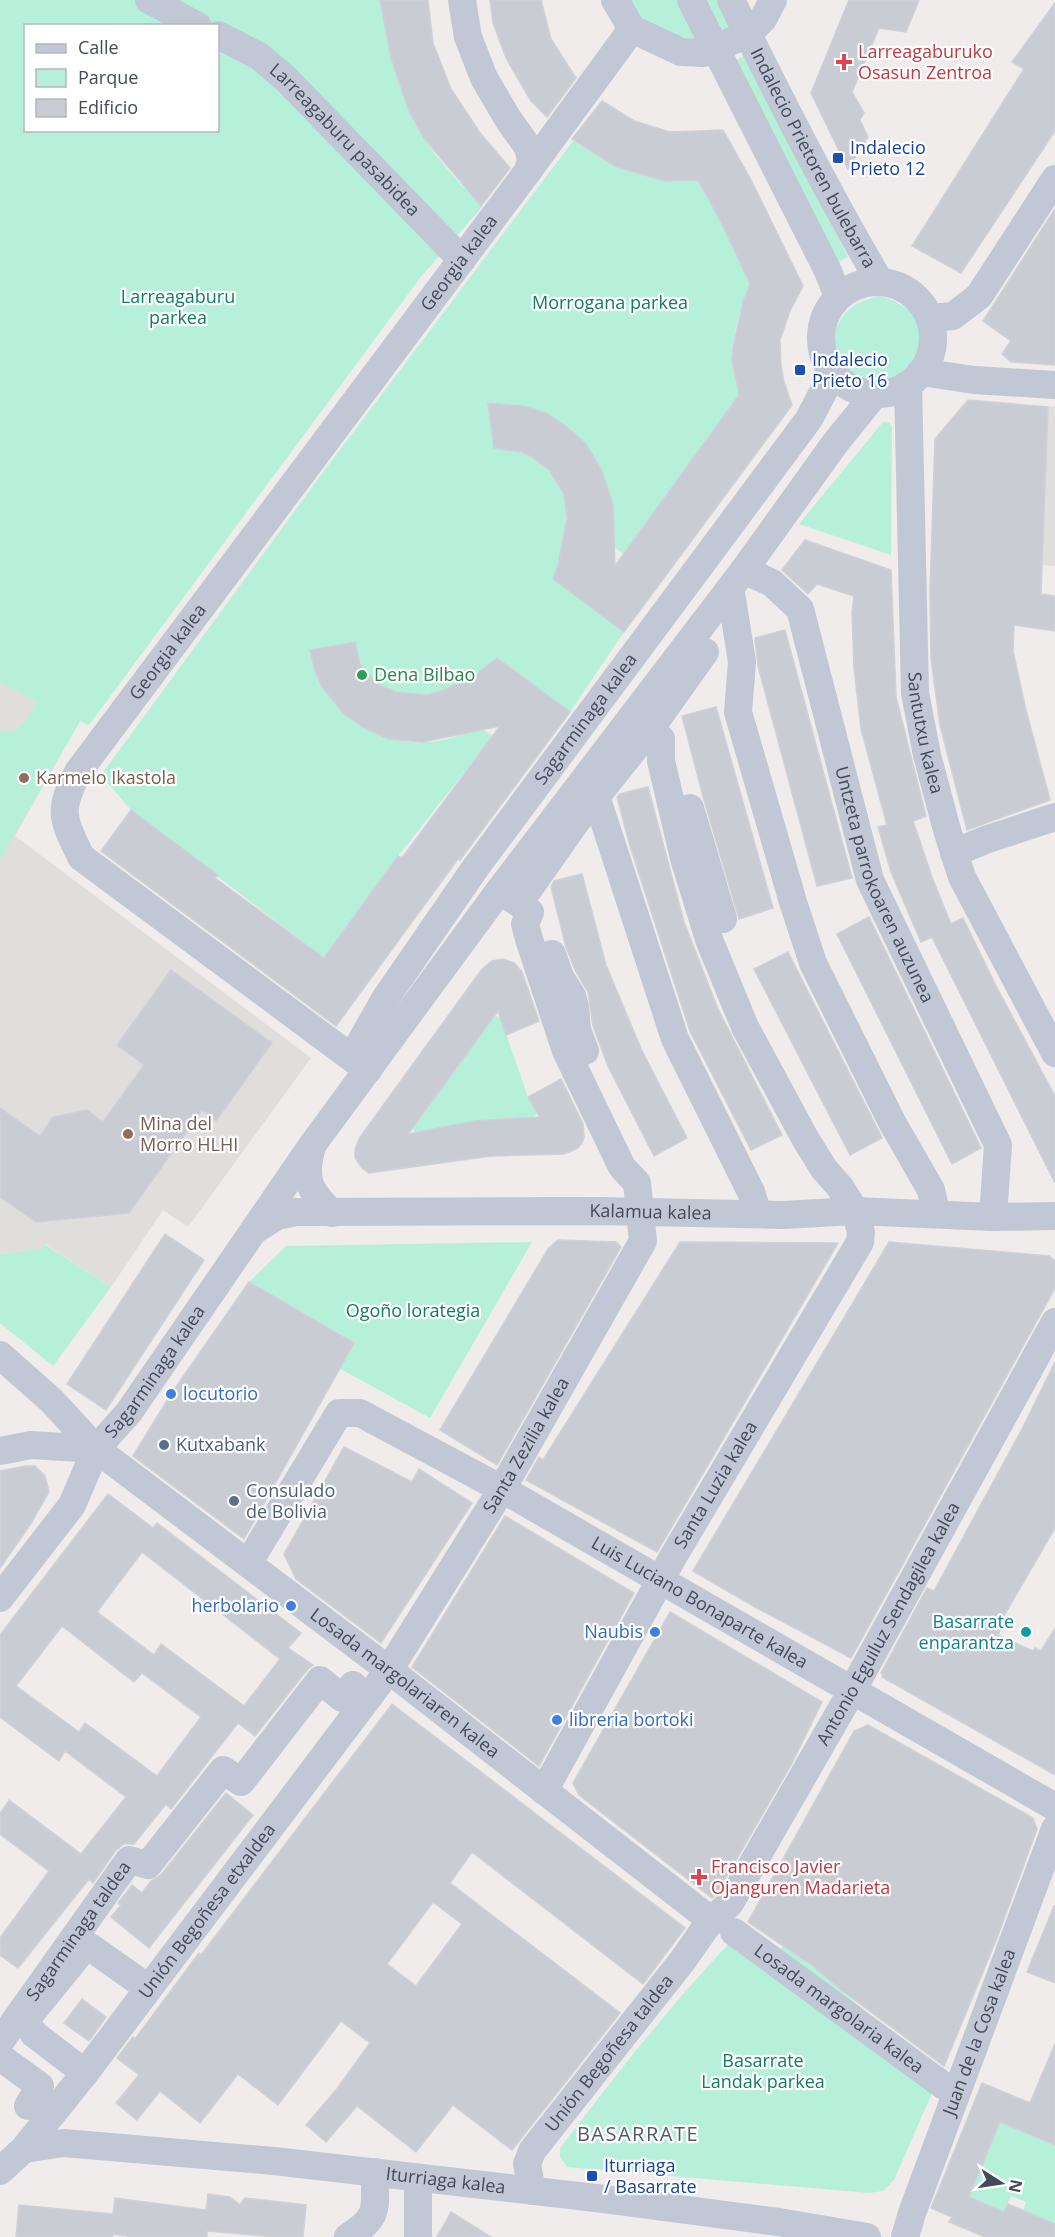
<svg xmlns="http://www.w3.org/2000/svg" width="1055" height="2237" viewBox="0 0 1055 2237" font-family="'Open Sans',sans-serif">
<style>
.education{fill:#e0dddd}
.green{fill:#b6f0da;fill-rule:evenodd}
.building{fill:#caccd4;stroke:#cfd0d8;stroke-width:1.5;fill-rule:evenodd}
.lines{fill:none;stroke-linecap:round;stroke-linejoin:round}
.minor{stroke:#c1c7d4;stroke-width:28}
.health-dot{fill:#e0444e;stroke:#fff;stroke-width:2}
.transit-dot{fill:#1a4fb4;stroke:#fff;stroke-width:2}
.leisure-dot{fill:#2e9e5b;stroke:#fff;stroke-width:2}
.education-dot{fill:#8d6e63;stroke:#fff;stroke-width:2}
.shop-dot{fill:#3f7fe0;stroke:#fff;stroke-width:2}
.service-dot{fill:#5c6f8a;stroke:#fff;stroke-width:2}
.culture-dot{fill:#0f9aa8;stroke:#fff;stroke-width:2}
.labels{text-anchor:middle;stroke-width:4.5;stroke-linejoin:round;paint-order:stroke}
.health-label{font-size:18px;fill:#be3a42;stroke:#fff;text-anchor:start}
.street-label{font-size:18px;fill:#434a59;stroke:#fff}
.transit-label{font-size:18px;fill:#164399;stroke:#fff;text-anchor:start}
.park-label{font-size:18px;fill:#127c60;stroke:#fff}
.leisure-label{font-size:18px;fill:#27864d;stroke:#fff;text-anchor:start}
.education-label{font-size:18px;fill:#785e54;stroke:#fff;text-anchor:start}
.shop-label{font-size:18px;fill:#366cbe;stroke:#fff;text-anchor:start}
.service-label{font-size:18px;fill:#4e5e75;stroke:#fff;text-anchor:start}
.culture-label{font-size:18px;fill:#0d838f;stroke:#fff;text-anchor:end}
.neighbourhood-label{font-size:20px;letter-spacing:1.5px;fill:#585a61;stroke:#fff}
</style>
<rect width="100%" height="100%" fill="#efeceb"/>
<g class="education">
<polygon points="1055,406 1055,566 1041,565 1048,407"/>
<polygon points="0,682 80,721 15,836 311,1058 188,1227 163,1210 111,1287 45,1244 42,1249 0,1254"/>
</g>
<g class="green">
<path d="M0,0H380C389,47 398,94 423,136C438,162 462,185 482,207L420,278L89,725L80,721L0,859V731C20,738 29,715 37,701L0,682ZM26,26H218V130H26Z"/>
<polygon points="629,0 681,0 703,43 667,38 638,15"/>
<polygon points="703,0 720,0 735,32 727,39"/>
<polygon points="744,56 756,73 848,257 833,265 733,62"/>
<path d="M573,141L615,166L664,181L698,180L722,224L750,284C734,322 728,355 739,395L624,554L610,544C611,531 614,516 612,503C604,454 565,411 515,405C506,404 497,402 488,404L494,448C520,450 543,458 557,482C560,487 564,492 565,498C568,514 565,530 562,545L624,632L570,712L497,658C479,674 453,690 429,695C404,699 373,688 361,665C358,658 357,650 355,643L310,650C319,708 373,747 431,742C448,740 464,734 479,727L493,736L398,856L324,958L131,810L101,775L324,471Z"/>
<path d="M878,296C951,312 917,387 867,383C858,383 851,376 844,370C823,352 835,316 857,304C863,300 872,299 878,296Z"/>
<polygon points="883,422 889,422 892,427 891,555 799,524"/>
<polygon points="495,1016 500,1017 528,1097 538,1113 533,1117 415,1132 412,1128"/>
<polygon points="532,1242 430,1418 339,1368 353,1343 249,1282 286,1246"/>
<polygon points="44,1244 111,1287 53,1366 0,1323 0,1254 42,1249"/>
<path d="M746,1926L781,1950L783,1946L813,1966L935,2071L943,2068L894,2180L883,2191L869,2193L567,2167L560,2157V2148C619,2071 678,1995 746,1926Z"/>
<polygon points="1000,2122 1055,2145 1055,2224 1023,2211 1026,2202 1011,2196 1004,2212 969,2197"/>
</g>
<g class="building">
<polygon points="380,0 428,0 433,43 451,89 480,133 510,168 481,206 424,138 409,111 391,58"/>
<polygon points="490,0 541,0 551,39 576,78 547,117 531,101 506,58 493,23"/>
<polygon points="849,0 919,0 906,32 879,28 852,92 864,113 860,120 868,137 848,169 811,93"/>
<polygon points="1055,3 1055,131 961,273 912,246 1024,69 1012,62"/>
<polygon points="602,101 634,121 670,132 723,130 750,178 803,286 790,311 780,340 781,366 784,382 792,405 624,632 553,579 558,565 567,518 564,494 550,471 532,457 521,452 494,448 488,403 524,406 546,413 567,427 586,444 602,471 610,495 613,505 615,566 739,395 732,359 734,343 743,302 750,284 722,224 698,180 664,181 615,166 572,139"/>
<polygon points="1055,209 1055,365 1011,362 1002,354 1011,341 983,321"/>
<polygon points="968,400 1048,407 1041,594 1055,596 1055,631 1014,625 1013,651 1026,710 1050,800 967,830 940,725 931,659 930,591 935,439"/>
<polygon points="805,540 891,570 896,697 926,816 913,821 933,880 951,924 963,918 996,986 1055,1096 1055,1183 932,937 921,942 891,872 878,827 887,825 861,729 854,668 852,612 854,596 817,584 808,594 782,570"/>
<polygon points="785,630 852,878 817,886 758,666 755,638"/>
<polygon points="355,642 360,664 366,672 379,685 396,692 428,695 444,690 475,675 497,658 570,712 460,860 458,859 336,1026 101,851 131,810 218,875 215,878 324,958 398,856 402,858 500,726 423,742 389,739 366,729 343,713 322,687 314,668 310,650"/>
<polygon points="716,707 773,908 739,919 704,800 682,716"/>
<polygon points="648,787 684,922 718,1009 782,1135 751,1150 690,1031 630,846 617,797 620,794"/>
<polygon points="582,874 606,965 642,1051 687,1138 654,1156 608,1066 593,1026 588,992 575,970 566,947 551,887 554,881"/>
<polygon points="869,917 981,1148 952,1164 837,934"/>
<polygon points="788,952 882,1138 850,1155 754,969"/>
<polygon points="503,959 514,963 522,972 539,1021 506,1035 498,1011 408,1134 475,1121 540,1117 528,1097 561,1079 583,1124 584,1137 582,1143 578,1148 564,1154 491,1156 369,1173 362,1168 355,1158 355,1149 360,1137 482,969 492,961"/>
<polygon points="171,970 272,1043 216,1121 202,1110 129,1213 36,1222 0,1197 0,1108 40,1136 53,1117 87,1110 103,1122 144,1065 117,1045"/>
<polygon points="165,1234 204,1260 106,1410 67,1384"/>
<polygon points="558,1240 616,1242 621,1247 497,1465 440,1430 548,1249"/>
<polygon points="680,1242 838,1243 657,1552 526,1480 539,1457 543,1460"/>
<polygon points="889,1242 1049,1256 1055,1261 1055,1288 851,1658 755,1607 693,1571"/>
<polygon points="249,1282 354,1343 244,1539 133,1456 171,1394"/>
<polygon points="1055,1362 1055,1528 998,1626 1001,1628 998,1635 1033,1651 1035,1648 1041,1651 1055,1628 1055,1775 882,1677 883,1674 881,1673 927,1588 934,1591 1023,1427"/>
<polygon points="344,1447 412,1482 419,1469 472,1503 381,1643 296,1579 284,1554"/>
<polygon points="25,1466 35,1466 45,1476 49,1492 30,1525 0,1568 0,1471"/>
<path d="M108,1494L153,1528L157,1523L301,1633L288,1648L313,1665L307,1670L255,1736L238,1723L171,1809L166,1804L134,1844H124L116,1850L93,1883L89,1879L18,1968L0,1955V1938L49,1871L0,1834V1814L9,1800L81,1854L126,1797L65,1751L59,1761L0,1717V1635ZM142,1552L280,1659L244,1706L161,1644L154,1655L97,1612ZM62,1626L134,1682L142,1673L201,1717L157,1776L85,1723L79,1732L16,1686Z"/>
<polygon points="505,1516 634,1593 539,1766 412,1667"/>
<polygon points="670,1612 822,1702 792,1763 717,1893 712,1898 579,1795 573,1783"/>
<path d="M392,1704L685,1928L643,1984L472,1852L450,1883L620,2013L512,2150L453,2105L416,2152L357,2106L326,2142L306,2125L336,2090L370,2043L341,2021L278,2105L238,2074L200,2123L160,2091L137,2120L116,2103L139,2075L117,2058L133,2037L135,2039L199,1953L201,1955ZM433,1902L462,1924L416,1986L387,1964Z"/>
<polygon points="868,1725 1033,1818 1037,1829 997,1938 944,2066 840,1989 813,1966 748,1922 854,1731"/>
<polygon points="226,1793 253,1815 149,1948 111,1917 121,1905 118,1903 132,1885 142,1893 151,1881 161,1875"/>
<polygon points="1054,1906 1055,1906 1055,1983 1027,1972"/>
<polygon points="82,1999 106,2017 89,2041 64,2023"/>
<polygon points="1055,2044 1055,2145 1000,2122 969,2197 1004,2212 1008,2204 1055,2224 1055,2237 985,2237 949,2222 952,2217 931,2208 982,2083 1030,2103"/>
<polygon points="208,2194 230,2197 240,2205 245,2198 306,2205 303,2237 277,2237 207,2231 207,2237 133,2237 113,2234 113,2237 16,2237 19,2205 113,2214 115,2198 206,2210"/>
<polygon points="451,2212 491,2237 437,2237"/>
</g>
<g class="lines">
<g class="minor">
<polyline points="149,0 198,26"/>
<polyline points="615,0 632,29 681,52 704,53 748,34 763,19 773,0"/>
<polyline points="691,0 828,271 838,297"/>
<path id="s1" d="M731,0C778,95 826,190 880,282"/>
<path id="s2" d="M218,35L259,56L286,79L462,260"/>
<polyline points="528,171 632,29"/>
<circle cx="877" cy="338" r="56"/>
<polyline points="931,318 953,316 979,296 1055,179"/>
<polyline points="921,372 974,380 1055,385"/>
<path id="s3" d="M908,384L915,693L927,755L947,830L962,877L1055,1053"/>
<path id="s4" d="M744,570L772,583L800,609L870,880L998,1145L993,1217"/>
<polyline points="729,590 731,593 742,662 738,712 793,902 813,963 892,1122 931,1190 934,1203 933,1214"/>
<polyline points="596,796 675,1039 751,1192 758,1214"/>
<polyline points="690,808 723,919"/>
<polyline points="954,853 985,840 1055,817"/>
<polyline points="519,903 576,822 651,728 705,652"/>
<polyline points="552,954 560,977 572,996 575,1007 577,1030 585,1051"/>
<path id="s5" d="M368,1070L81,857C63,819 57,812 78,772L528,171L531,159L528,147L508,119L484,78L468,37L462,0"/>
<path id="s6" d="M368,1070L359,1045L385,999L476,867L809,419L833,373"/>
<path d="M312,1146C303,1178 308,1190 332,1213"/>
<path id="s7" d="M255,1230L277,1216L296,1212L598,1211L783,1215L855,1211L993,1217L1055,1216"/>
<path id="s8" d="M0,1355L52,1401L96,1449L389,1670L712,1921"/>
<polyline points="0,1451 31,1445 96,1449"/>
<path id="s9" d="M249,1562L339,1413H360L502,1489L1055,1807"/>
<path id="s10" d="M0,1598L72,1505L96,1449L129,1412L313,1144L499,891L744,570L836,442L875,394"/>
<path id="s11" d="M544,1791L673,1557L860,1242L861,1232L855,1211L840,1187L824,1169L806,1140L745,1027L710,942L684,858L661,761V739L651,728"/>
<path id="s12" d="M734,1932L944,2086"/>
<path id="s13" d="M0,2042L129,1860L148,1865L223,1770L241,1782L320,1680L342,1698L353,1685"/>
<polyline points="0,2057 40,2086 28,2106"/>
<polyline points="85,2073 34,2034 29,2026 28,2017 81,1952 90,1947 148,1988"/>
<path id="s14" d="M24,2149L64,2143L274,2161L596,2198L779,2222L867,2237"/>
<path id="s15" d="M0,2171L24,2149L85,2073L389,1670L502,1489L643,1241L637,1183L622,1167L566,1051L529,939L525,924L530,912L519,903L499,891"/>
<path id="s16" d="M532,2191L527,2164L532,2151L683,1960L706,1927L730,1903L853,1689L1055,1322"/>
<path d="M348,2237C382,2215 374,2208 375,2172"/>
<polyline points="418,2237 418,2178"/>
<path id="s17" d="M905,2237L912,2213L1055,1829"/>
</g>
</g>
<g class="health-dot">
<path d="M841 53h6v6h6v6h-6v6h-6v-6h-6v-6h6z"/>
<path d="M696 1868h6v6h6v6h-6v6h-6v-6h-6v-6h6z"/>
</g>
<g class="transit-dot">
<rect x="832" y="152" width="12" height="12" rx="3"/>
<rect x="794" y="364" width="12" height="12" rx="3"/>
<rect x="586" y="2170" width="12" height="12" rx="3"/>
</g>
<circle class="leisure-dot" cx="362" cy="675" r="6"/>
<g class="education-dot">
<circle cx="24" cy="778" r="6"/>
<circle cx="128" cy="1134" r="6"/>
</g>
<g class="shop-dot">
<circle cx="171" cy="1394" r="6"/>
<circle cx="291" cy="1606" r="6"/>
<circle cx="655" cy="1632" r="6"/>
<circle cx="557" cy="1720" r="6"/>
</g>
<g class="service-dot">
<circle cx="164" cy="1445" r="6"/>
<circle cx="234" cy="1501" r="6"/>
</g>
<circle class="culture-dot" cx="1026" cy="1632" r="6"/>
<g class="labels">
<g class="health-label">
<text x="858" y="58">Larreagaburuko<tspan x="858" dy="21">Osasun Zentroa</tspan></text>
<text x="711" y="1873">Francisco Javier<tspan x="711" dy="21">Ojanguren Madarieta</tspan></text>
</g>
<g class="street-label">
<text dy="6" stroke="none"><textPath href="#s2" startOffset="166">Larreagaburu pasabidea</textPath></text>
<text dy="6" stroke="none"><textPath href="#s1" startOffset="178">Indalecio Prietoren bulebarra</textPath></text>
<text dy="6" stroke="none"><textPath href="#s5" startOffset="1084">Georgia kalea</textPath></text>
<text dy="6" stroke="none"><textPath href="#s5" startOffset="598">Georgia kalea</textPath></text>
<text dy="6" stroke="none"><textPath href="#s6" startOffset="424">Sagarminaga kalea</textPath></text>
<text dy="6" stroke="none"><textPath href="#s3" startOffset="350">Santutxu kalea</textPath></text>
<text dy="6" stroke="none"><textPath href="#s4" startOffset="358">Untzeta parrokoaren auzunea</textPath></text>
<text dy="6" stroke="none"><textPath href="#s7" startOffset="400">Kalamua kalea</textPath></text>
<text dy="6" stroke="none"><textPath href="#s10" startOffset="276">Sagarminaga kalea</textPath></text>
<text dy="6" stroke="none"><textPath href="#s15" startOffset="898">Santa Zezilia kalea</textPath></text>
<text dy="6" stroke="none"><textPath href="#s11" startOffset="351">Santa Luzia kalea</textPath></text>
<text dy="6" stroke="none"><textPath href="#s9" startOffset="584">Luis Luciano Bonaparte kalea</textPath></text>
<text dy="6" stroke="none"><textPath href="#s16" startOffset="680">Antonio Eguiluz Sendagilea kalea</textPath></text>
<text dy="6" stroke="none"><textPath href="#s8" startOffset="522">Losada margolariaren kalea</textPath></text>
<text dy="6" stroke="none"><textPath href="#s15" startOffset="333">Unión Begoñesa etxaldea</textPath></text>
<text dy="6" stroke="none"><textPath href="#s13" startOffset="136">Sagarminaga taldea</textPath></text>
<text dy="6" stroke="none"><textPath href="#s12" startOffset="130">Losada margolaria kalea</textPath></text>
<text dy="6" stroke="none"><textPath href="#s17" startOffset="218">Juan de la Cosa kalea</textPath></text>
<text dy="6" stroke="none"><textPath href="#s16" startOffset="166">Unión Begoñesa taldea</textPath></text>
<text dy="6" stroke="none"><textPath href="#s14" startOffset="424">Iturriaga kalea</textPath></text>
</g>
<g class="transit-label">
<text x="850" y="154">Indalecio<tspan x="850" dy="21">Prieto 12</tspan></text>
<text x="812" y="366">Indalecio<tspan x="812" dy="21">Prieto 16</tspan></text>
<text x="604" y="2172">Iturriaga<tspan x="604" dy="21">/ Basarrate</tspan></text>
</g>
<g class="park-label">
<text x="178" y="303">Larreagaburu<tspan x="178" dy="21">parkea</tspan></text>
<text x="610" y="309">Morrogana parkea</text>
<text x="413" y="1317">Ogoño lorategia</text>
<text x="763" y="2067">Basarrate<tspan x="763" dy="21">Landak parkea</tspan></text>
</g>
<g class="leisure-label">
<text x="374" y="681">Dena Bilbao</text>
</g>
<g class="education-label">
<text x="36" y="784">Karmelo Ikastola</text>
<text x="140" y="1130">Mina del<tspan x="140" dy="21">Morro HLHI</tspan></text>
</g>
<g class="shop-label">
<text x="183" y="1400">locutorio</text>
<text x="279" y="1612" text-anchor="end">herbolario</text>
<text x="643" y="1638" text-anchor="end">Naubis</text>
<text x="569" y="1726">libreria bortoki</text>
</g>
<g class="service-label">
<text x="176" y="1451">Kutxabank</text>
<text x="246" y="1497">Consulado<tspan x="246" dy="21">de Bolivia</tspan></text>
</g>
<g class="culture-label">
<text x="1014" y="1628">Basarrate<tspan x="1014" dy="21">enparantza</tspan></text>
</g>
<g class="neighbourhood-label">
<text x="638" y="2141">BASARRATE</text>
</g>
</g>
<rect x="24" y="24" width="195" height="108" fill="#ffffff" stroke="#b4b7bd" stroke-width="1.5"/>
<rect x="36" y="44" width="30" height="9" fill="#c1c7d4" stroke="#b4b7bd" stroke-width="1.5"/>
<text x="78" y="54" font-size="18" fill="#434a59">Calle</text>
<rect x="36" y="69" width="30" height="18" fill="#b6f0da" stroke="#b4b7bd" stroke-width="1.5"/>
<text x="78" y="84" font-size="18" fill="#434a59">Parque</text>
<rect x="36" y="99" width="30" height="18" fill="#caccd4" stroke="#b4b7bd" stroke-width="1.5"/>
<text x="78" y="114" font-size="18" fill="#434a59">Edificio</text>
<g transform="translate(1001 2183) rotate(102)" stroke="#ffffff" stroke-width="4.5" paint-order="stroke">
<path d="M0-4.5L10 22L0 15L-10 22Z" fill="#434a59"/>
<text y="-9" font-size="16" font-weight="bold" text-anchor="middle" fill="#434a59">N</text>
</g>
</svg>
